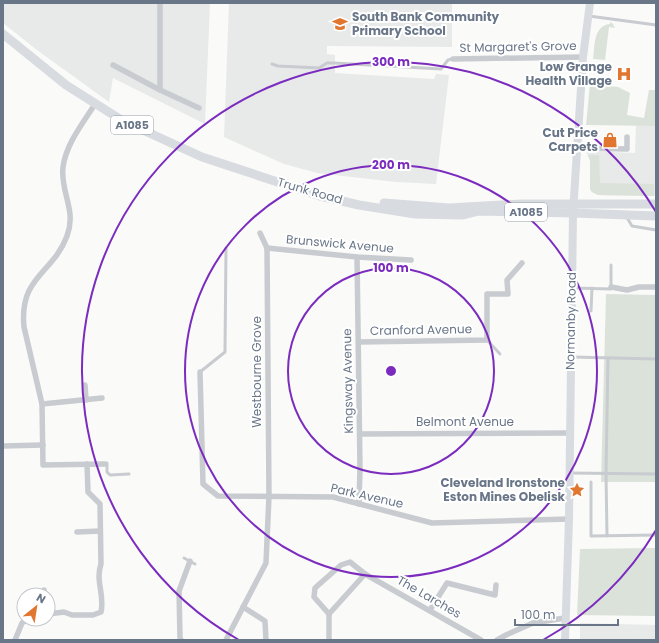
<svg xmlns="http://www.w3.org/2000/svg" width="659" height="643" viewBox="0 0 659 643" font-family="Poppins,sans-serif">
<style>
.built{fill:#e8e9e9}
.green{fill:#dbe2d9}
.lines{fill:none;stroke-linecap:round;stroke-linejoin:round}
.lane{stroke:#c8cbcf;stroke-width:3}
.street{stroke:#c8cbcf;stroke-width:5.5}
.secondary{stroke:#d8dbe0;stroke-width:8}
.primary{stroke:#d8dbe0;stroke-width:9}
.ring{fill:none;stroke:#7b2cbf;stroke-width:2}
.labels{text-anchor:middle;stroke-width:4;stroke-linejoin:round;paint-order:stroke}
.shield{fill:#fff;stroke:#969fac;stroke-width:1}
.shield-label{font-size:11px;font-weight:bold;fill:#697688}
.poi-label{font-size:12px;font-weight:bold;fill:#697688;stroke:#fff;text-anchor:end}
.street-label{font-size:12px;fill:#697688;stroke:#fff}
.centre{fill:#7b2cbf;stroke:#fff;stroke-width:2}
.ring-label{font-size:12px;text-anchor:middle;font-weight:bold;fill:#7b2cbf;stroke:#fff;stroke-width:4;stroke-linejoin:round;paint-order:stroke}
</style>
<rect width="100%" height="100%" fill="#fafaf8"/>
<g class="built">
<polygon points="3,3 210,3 205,124 113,78 109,102 37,50 3,23"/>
<polygon points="229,3 452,3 452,47 327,46 327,54 335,55 335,73 434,79 436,74 449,75 436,184 396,182 317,173 284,164 224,137"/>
<polygon points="636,125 656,126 656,196 598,195 592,192 590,189 590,161 586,151 635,153"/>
<polygon points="580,623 656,625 656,640 580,640"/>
</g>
<g class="green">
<path d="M610,22L613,24L615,28L609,27L605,60L593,59C595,46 593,26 610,24Z"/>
<polygon points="590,84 618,87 630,93 627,115 644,118 649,90 656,90 656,126 586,125"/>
<polygon points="588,155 599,155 600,183 654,184 654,196 598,195 592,192 590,189 590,161"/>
<polygon points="606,294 656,295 656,482 601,482"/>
<polygon points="656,548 656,616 577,615 580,549"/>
</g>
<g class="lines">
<g class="lane">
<polyline points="589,16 656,25"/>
<polyline points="272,64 278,66 319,68 327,63 334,63 441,69 448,60 453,59"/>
<polyline points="626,216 632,226 656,230"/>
<polyline points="573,288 611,289 611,265"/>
<polyline points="591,311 592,288"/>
<polyline points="487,340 500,354"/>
<polyline points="572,357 656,359"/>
<polyline points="200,372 225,352 226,248"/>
<polyline points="107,463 107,472 110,475 129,474"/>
<polyline points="570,473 656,474"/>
<polyline points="591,482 591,536 656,535"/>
<polyline points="607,536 606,473 608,358"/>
<polyline points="184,558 195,564"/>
</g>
<g class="street">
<polyline points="453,59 583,57"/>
<polyline points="113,65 160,90 199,108"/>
<polyline points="160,90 160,3"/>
<path d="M95,104C83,123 66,144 63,167C60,192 77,210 67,236C53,274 19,276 24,327L42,404L43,465L105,464"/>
<polyline points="577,148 627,149 627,137"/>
<polyline points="267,248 357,257 411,260"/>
<polyline points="357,257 360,468 359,504"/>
<polyline points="611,287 627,290 639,287 656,287"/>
<polyline points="359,342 487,340 487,294 508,294 507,280 522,263"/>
<polyline points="200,372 203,484 218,496 333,497 432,523 569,519"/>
<polyline points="85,385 86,400"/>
<polyline points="42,404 102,398"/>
<polyline points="360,434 570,433"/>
<polyline points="3,446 43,445"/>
<polyline points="77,532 100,531"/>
<polyline points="44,590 44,595"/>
<polyline points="243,607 265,621 266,640"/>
<polyline points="430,610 447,583 495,595 496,585"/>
<path d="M48,614L64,612L72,615H93L101,612C105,595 95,581 101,564L100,504L88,492L87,464"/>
<polyline points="329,614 365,574 481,640"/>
<polyline points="329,614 314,597 315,588 341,565 350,562 365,574"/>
<polyline points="15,640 22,623 28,619"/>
<polyline points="181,640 180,638 179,591 190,561"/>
<polyline points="226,640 266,563 269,496 267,248 260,233"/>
<polyline points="329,640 329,614"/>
<polyline points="497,640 506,635 533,623 565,618"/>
</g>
<polyline class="secondary" points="565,640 569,519 573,213 583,57 590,3"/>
<g class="primary">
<polyline points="3,34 66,85 123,121 202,157 320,196 359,205 415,214 463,215 479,211 573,213 656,216"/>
<polyline points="384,203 449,208 521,204 656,204"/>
</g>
</g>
<g class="ring">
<circle cx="391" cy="371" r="103"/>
<circle cx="391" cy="371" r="206"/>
<path d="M656 530A309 309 0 0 1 543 640M239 640A309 309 0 1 1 656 212"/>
</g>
<defs>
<g id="school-bare" transform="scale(1.2)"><path d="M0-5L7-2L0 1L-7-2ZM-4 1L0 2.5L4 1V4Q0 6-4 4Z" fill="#e17630" stroke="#fff" stroke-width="2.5" paint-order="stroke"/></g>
<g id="hospital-bare" transform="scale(1.2)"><path d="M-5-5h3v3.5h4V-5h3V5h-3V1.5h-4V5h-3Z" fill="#e17630" stroke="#fff" stroke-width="2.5" paint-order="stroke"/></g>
<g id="shop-bare" transform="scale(1.2)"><path d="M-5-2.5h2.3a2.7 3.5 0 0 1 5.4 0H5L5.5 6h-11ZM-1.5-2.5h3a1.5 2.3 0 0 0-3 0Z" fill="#e17630" stroke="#fff" stroke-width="2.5" paint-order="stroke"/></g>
<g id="sight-bare" transform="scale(1.2)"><path d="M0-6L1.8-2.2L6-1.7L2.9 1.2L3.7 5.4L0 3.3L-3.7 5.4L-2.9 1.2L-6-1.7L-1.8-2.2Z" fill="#e17630" stroke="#fff" stroke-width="2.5" paint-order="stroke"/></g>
</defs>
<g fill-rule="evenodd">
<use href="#school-bare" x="340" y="24"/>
<use href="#hospital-bare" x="624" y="74"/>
<use href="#shop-bare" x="610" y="140"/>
<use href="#sight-bare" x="577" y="490"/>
</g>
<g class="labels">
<g class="shield">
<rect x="111" y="116" width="42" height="18" rx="3"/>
<rect x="505" y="203" width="42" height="18" rx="3"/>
</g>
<g class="shield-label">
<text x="132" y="129">A1085</text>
<text x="526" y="216">A1085</text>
</g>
<g class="poi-label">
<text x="352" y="21" text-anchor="start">South Bank Community<tspan x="352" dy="14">Primary School</tspan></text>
<text x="612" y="71">Low Grange<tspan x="612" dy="14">Health Village</tspan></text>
<text x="598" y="137">Cut Price<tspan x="598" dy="14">Carpets</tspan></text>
<text x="565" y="487">Cleveland Ironstone<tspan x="565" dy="14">Eston Mines Obelisk</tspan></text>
</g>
<g class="street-label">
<text transform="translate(518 47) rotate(-1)" y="4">St Margaret's Grove</text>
<text transform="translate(310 191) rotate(16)" y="4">Trunk Road</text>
<text transform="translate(340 244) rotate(5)" y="4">Brunswick Avenue</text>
<text transform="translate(571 321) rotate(-89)" y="4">Normanby Road</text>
<text transform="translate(421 330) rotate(-1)" y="4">Cranford Avenue</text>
<text transform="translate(257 372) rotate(-90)" y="4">Westbourne Grove</text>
<text transform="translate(348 381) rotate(-91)" y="4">Kingsway Avenue</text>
<text x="465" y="426">Belmont Avenue</text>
<text transform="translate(367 496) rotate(13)" y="4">Park Avenue</text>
<text transform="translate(429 597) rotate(30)" y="4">The Larches</text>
</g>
</g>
<circle cx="391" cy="371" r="6" class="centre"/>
<g class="ring-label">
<text x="391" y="66">300 m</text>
<text x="391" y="169">200 m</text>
<text x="391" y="272">100 m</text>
</g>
<rect width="659" height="643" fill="none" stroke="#697688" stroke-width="8"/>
<g transform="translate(36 607) rotate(30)"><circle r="19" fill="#ffffff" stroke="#c3c8cf"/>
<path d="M0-3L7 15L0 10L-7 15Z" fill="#e17630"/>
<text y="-6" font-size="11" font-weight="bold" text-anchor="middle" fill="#697688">N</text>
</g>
<path d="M515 619v6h103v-6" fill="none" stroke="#697688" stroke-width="2"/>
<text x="521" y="619" font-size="12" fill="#697688" stroke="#ffffff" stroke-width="3" paint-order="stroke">100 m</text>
</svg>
